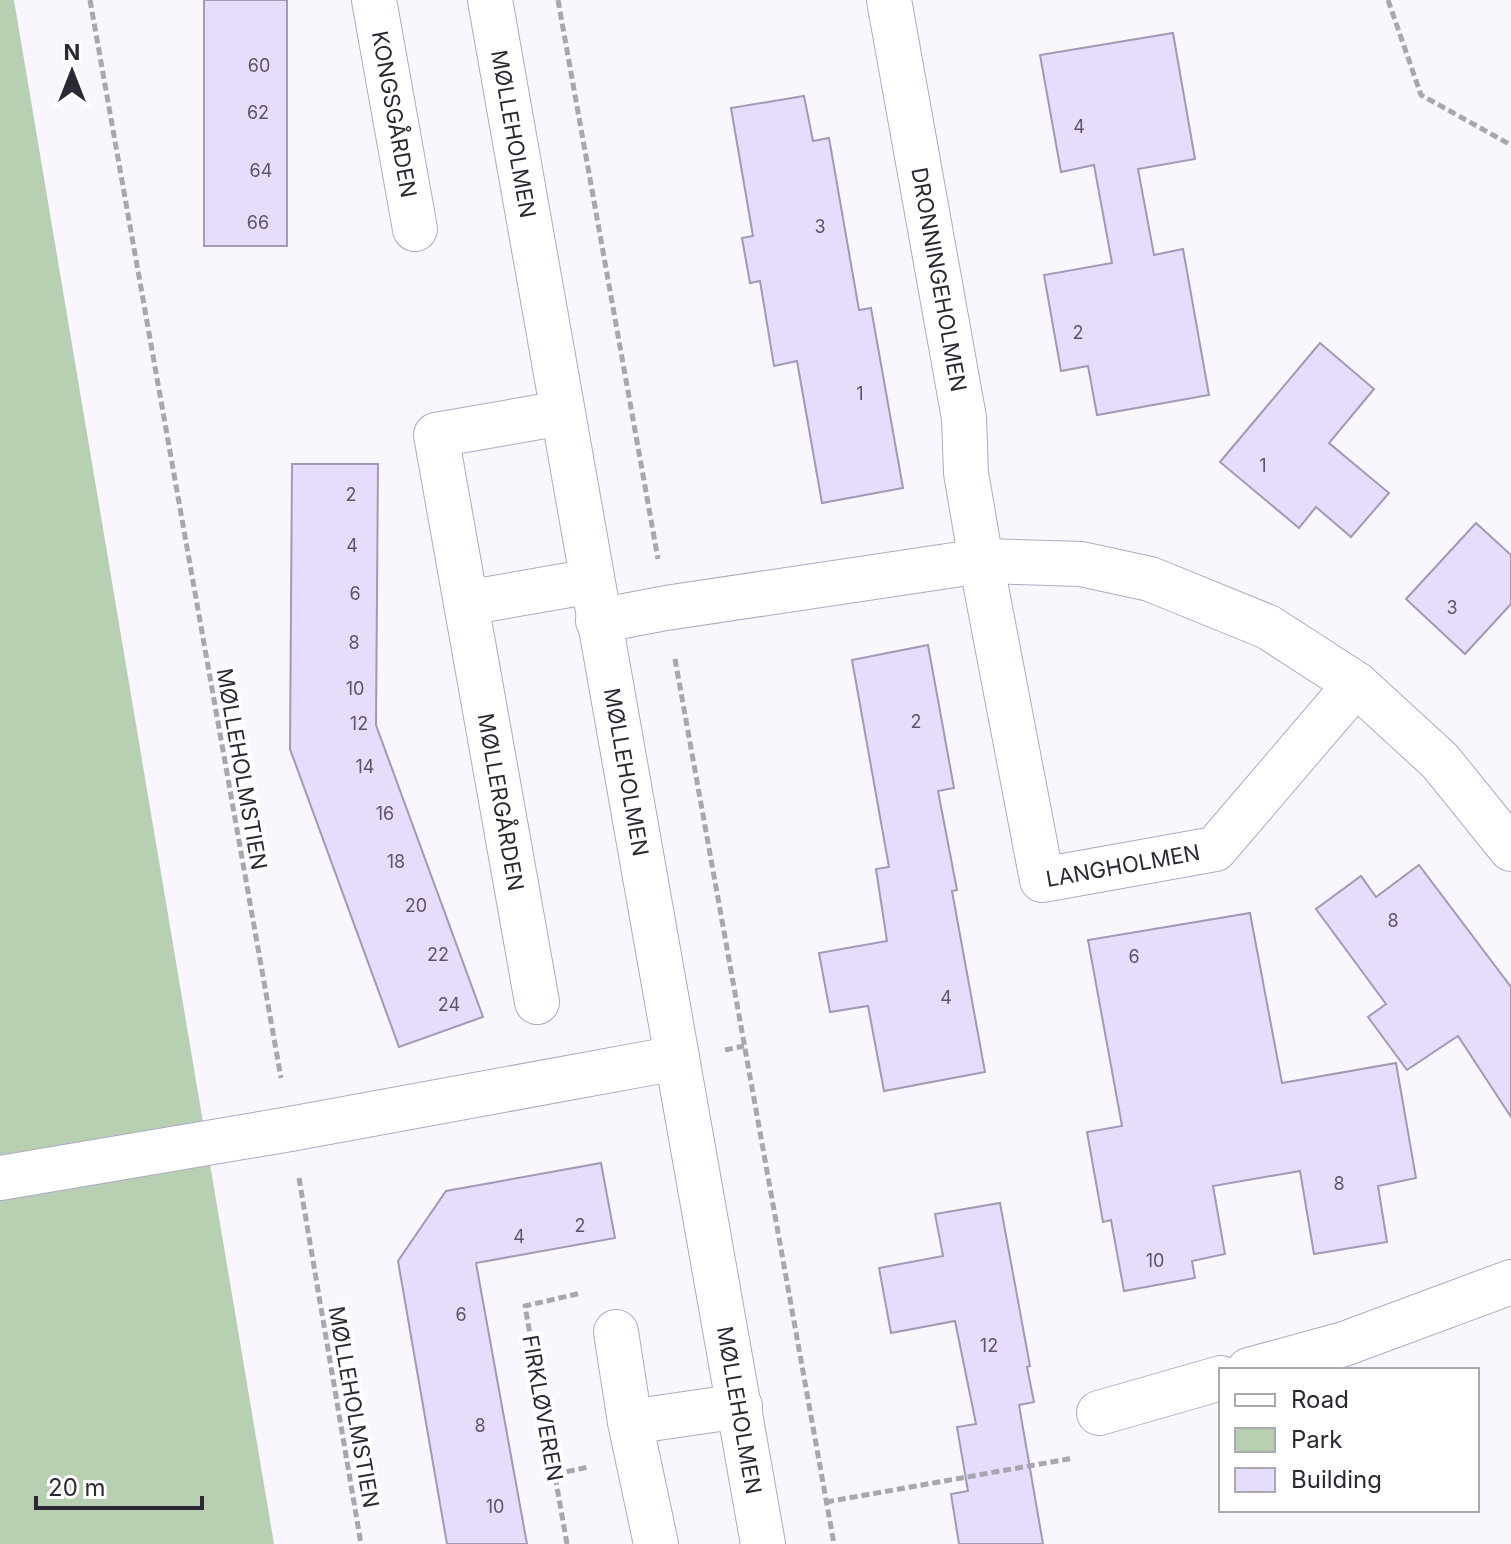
<svg xmlns="http://www.w3.org/2000/svg" width="1511" height="1544" viewBox="0 0 1511 1544" font-family="Inter,sans-serif">
<style>
.green{fill:#b8d0b2}
.building{fill:#e6dcfb;stroke:#a299b6;stroke-width:2}
.lines{fill:none;stroke-linecap:round;stroke-linejoin:round}
.minor-casing{stroke:#b2a8c6;stroke-width:46}
.path{stroke:#a8a6ae;stroke-width:5;stroke-dasharray:8 4;stroke-linecap:butt}
.minor{stroke:#fff;stroke-width:44}
.labels{text-anchor:middle;stroke-width:8;stroke-linejoin:round;paint-order:stroke}
.number-label{font-size:18px;fill:#5a5666}
.street-label{font-size:22px;fill:#2c2934;stroke:#fff}
</style>
<rect width="100%" height="100%" fill="#f9f7fd"/>
<polygon class="green" points="0,0 14,0 274,1544 0,1544"/>
<g class="building">
<rect x="204" y="0" width="83" height="246"/>
<polygon points="1173,33 1195,159 1138,169 1154,255 1183,249 1209,395 1097,415 1088,366 1061,371 1044,275 1112,263 1094,165 1061,172 1040,55"/>
<polygon points="804,96 813,141 829,138 859,310 871,308 903,488 822,503 797,361 774,366 760,281 750,283 742,238 753,236 731,108"/>
<polygon points="1320,343 1374,389 1329,443 1389,493 1351,537 1316,507 1299,528 1220,462"/>
<polygon points="292,464 378,464 376,725 483,1017 399,1047 290,749"/>
<polygon points="1476,523 1511,555 1511,604 1465,654 1406,599"/>
<polygon points="928,645 954,788 938,791 957,890 952,891 985,1072 884,1091 868,1006 830,1012 819,953 887,941 876,869 889,867 852,660"/>
<polygon points="1419,865 1511,987 1511,1117 1458,1036 1407,1070 1368,1017 1386,1004 1316,909 1361,876 1376,897"/>
<polygon points="1250,913 1282,1083 1396,1063 1416,1178 1378,1186 1387,1242 1314,1254 1300,1171 1213,1186 1225,1254 1192,1261 1195,1278 1124,1291 1111,1220 1103,1222 1087,1132 1122,1126 1088,940"/>
<polygon points="601,1163 615,1238 476,1263 527,1544 447,1544 398,1261 446,1191"/>
<polygon points="1000,1203 1030,1366 1027,1367 1034,1402 1019,1405 1043,1544 959,1544 951,1494 968,1491 957,1427 976,1424 955,1321 891,1333 879,1268 943,1256 935,1214"/>
</g>
<g class="lines">
<g class="minor-casing">
<g id="minor">
<path id="s1" d="M374,0L415,229"/>
<path id="s2" d="M490,0L763,1544"/>
<path id="s3" d="M889,0L964,418L966,473L981,561L1042,880L1215,849L1356,684"/>
<polyline points="466,603 592,581"/>
<polyline points="598,621 666,608 981,561 1081,564 1150,579 1268,627 1356,684 1440,761 1511,849"/>
<polyline points="537,1002 436,435 562,413"/>
<polyline points="0,1178 290,1129 677,1058"/>
<polyline points="616,1332 630,1422 740,1406"/>
<polyline points="1249,1370 1344,1344 1511,1282"/>
<polyline points="1099,1413 1221,1378"/>
<polyline points="630,1422 656,1544"/>
</g>
</g>
<g class="path">
<polyline points="90,0 281,1078"/>
<polyline points="558,0 658,559"/>
<polyline points="1388,0 1421,95 1511,145"/>
<polyline points="675,659 834,1544"/>
<polyline points="725,1050 744,1046"/>
<polyline points="299,1178 361,1544"/>
<polyline points="555,1474 589,1467"/>
<polyline points="826,1502 1074,1458"/>
<polyline points="567,1544 525,1306 581,1293"/>
</g>
<use href="#minor" class="minor"/>
</g>
<g class="labels">
<g class="number-label">
<text x="259" y="72">60</text>
<text x="258" y="119">62</text>
<text x="1079" y="133">4</text>
<text x="261" y="177">64</text>
<text x="258" y="229">66</text>
<text x="820" y="233">3</text>
<text x="1078" y="339">2</text>
<text x="860" y="400">1</text>
<text x="1263" y="472">1</text>
<text x="351" y="501">2</text>
<text x="352" y="552">4</text>
<text x="355" y="600">6</text>
<text x="1452" y="614">3</text>
<text x="354" y="649">8</text>
<text x="355" y="695">10</text>
<text x="916" y="728">2</text>
<text x="359" y="730">12</text>
<text x="365" y="773">14</text>
<text x="385" y="820">16</text>
<text x="396" y="868">18</text>
<text x="416" y="912">20</text>
<text x="1393" y="927">8</text>
<text x="438" y="961">22</text>
<text x="1134" y="963">6</text>
<text x="946" y="1004">4</text>
<text x="449" y="1011">24</text>
<text x="1339" y="1190">8</text>
<text x="580" y="1232">2</text>
<text x="519" y="1243">4</text>
<text x="1155" y="1267">10</text>
<text x="461" y="1321">6</text>
<text x="989" y="1352">12</text>
<text x="480" y="1432">8</text>
<text x="495" y="1513">10</text>
</g>
<g class="street-label">
<text dy="8" stroke="none"><textPath href="#s1" startOffset="116">KONGSGÅRDEN</textPath></text>
<text dy="8" stroke="none"><textPath href="#s2" startOffset="136">MØLLEHOLMEN</textPath></text>
<text dy="8" stroke="none"><textPath href="#s3" startOffset="284">DRONNINGEHOLMEN</textPath></text>
<text transform="translate(242 769) rotate(80)" y="8">MØLLEHOLMSTIEN</text>
<text dy="8" stroke="none"><textPath href="#s2" startOffset="784">MØLLEHOLMEN</textPath></text>
<text transform="translate(501 802) rotate(80)" y="8">MØLLERGÅRDEN</text>
<text dy="8" stroke="none"><textPath href="#s3" startOffset="976">LANGHOLMEN</textPath></text>
<text transform="translate(354 1407) rotate(80)" y="8">MØLLEHOLMSTIEN</text>
<text transform="translate(543 1408) rotate(80)" y="8">FIRKLØVEREN</text>
<text dy="8" stroke="none"><textPath href="#s2" startOffset="1432">MØLLEHOLMEN</textPath></text>
</g>
</g>
<rect x="1219" y="1368" width="260" height="144" fill="#ffffff" stroke="#aba9ae" stroke-width="2"/>
<rect x="1235" y="1394" width="40" height="12" fill="#ffffff" stroke="#aba9ae" stroke-width="2"/>
<text x="1291" y="1408" font-size="24" fill="#2c2934">Road</text>
<rect x="1235" y="1428" width="40" height="24" fill="#b8d0b2" stroke="#aba9ae" stroke-width="2"/>
<text x="1291" y="1448" font-size="24" fill="#2c2934">Park</text>
<rect x="1235" y="1468" width="40" height="24" fill="#e6dcfb" stroke="#aba9ae" stroke-width="2"/>
<text x="1291" y="1488" font-size="24" fill="#2c2934">Building</text>
<g transform="translate(72 72)" stroke="#ffffff" stroke-width="6" paint-order="stroke">
<path d="M0-6L14 30L0 20L-14 30Z" fill="#2c2934"/>
<text y="-12" font-size="22" font-weight="bold" text-anchor="middle" fill="#2c2934">N</text>
</g>
<path d="M36 1496v12h166v-12" fill="none" stroke="#2c2934" stroke-width="4"/>
<text x="48" y="1496" font-size="24" fill="#2c2934" stroke="#ffffff" stroke-width="6" paint-order="stroke">20 m</text>
</svg>
